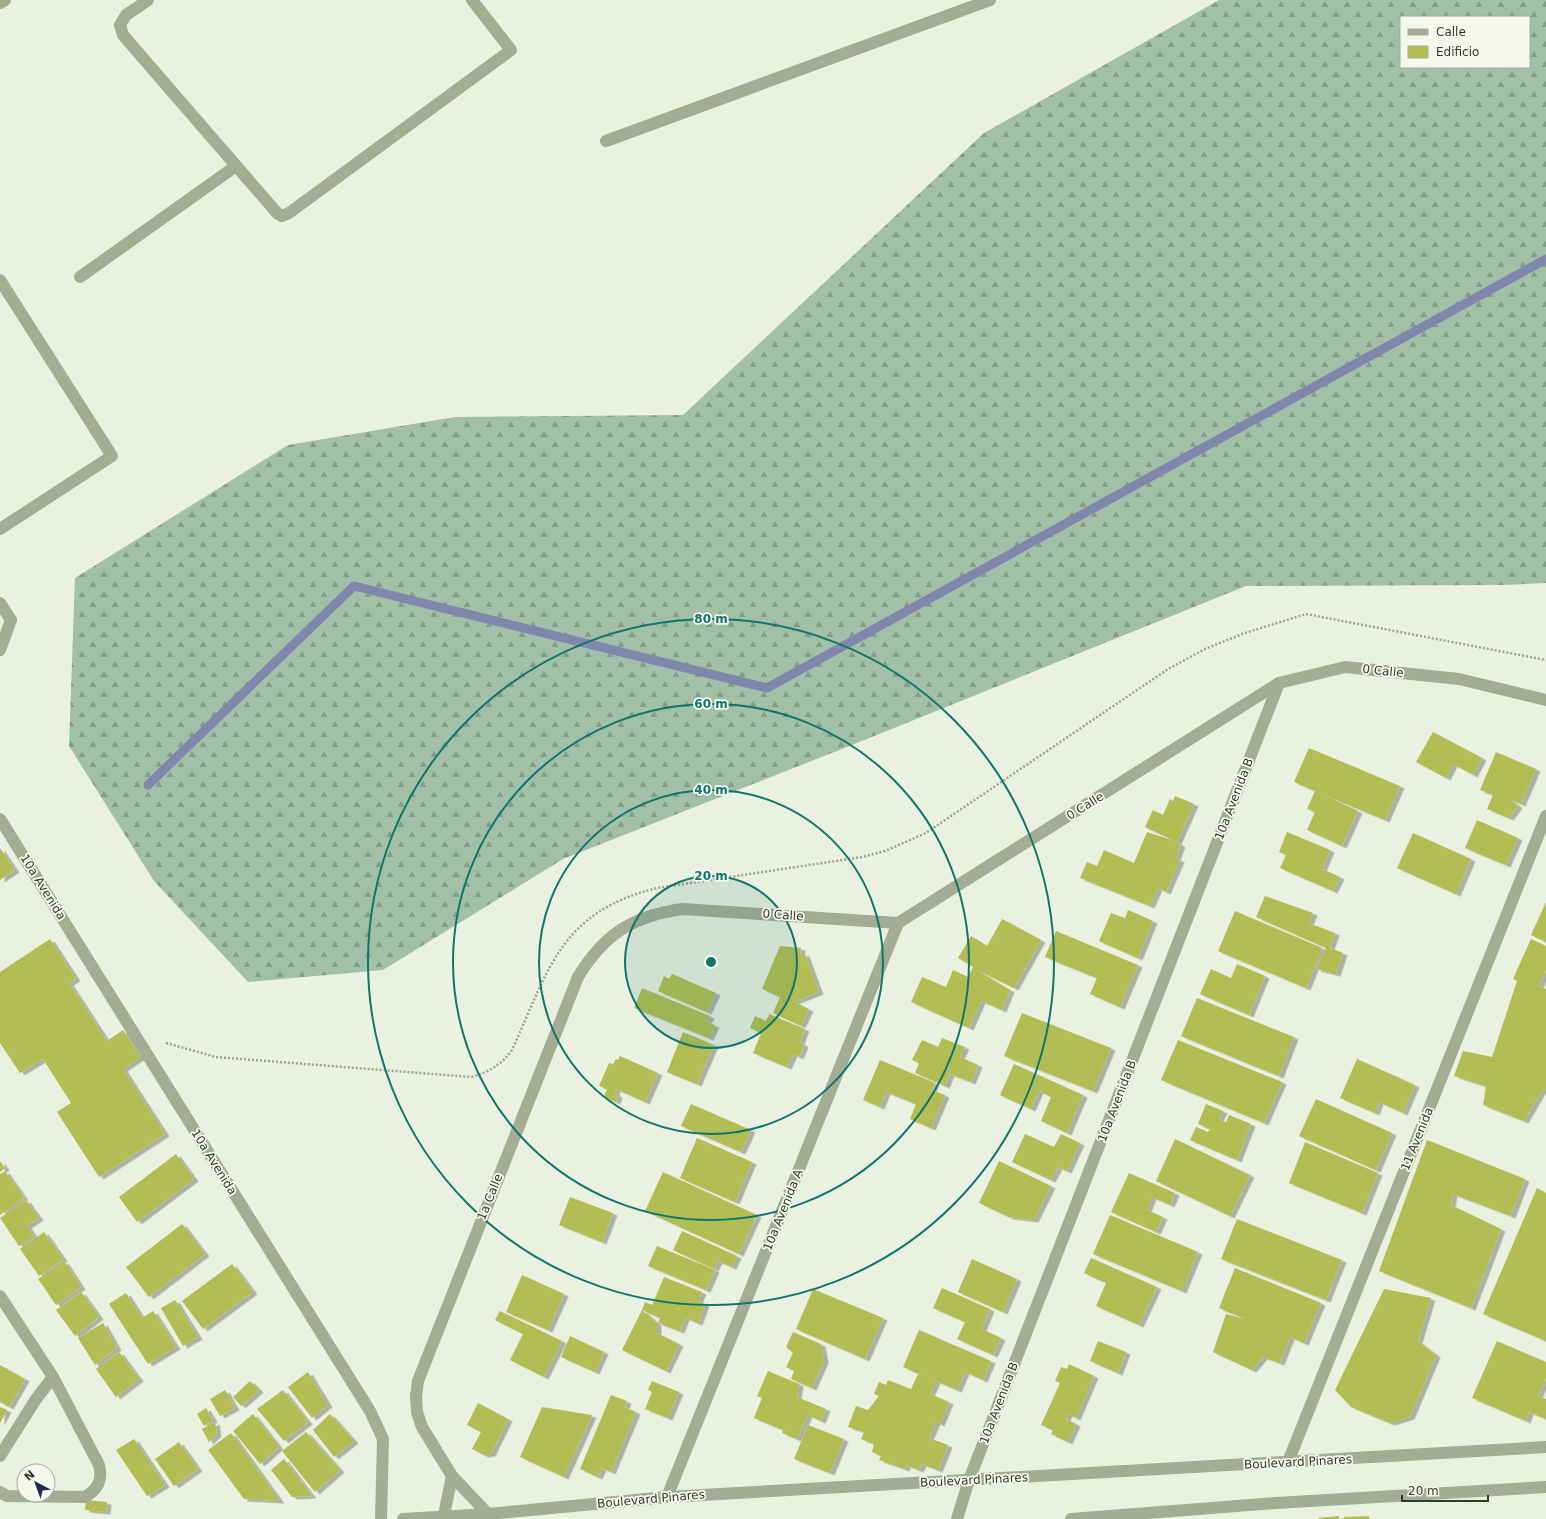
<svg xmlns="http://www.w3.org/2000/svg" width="1546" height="1519" viewBox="0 0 1546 1519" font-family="'DejaVu Sans',sans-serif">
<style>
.forest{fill:url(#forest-firs);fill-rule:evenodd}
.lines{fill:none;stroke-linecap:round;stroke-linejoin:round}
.stream{stroke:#8186ac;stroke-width:9}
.building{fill:#b2bd53;filter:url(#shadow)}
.path{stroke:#9ba488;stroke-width:2.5;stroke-dasharray:2 2;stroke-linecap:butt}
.minor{stroke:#a4ac93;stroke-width:12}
.ring{fill:none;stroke:#0f766e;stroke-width:2}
.labels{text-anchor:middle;stroke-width:3.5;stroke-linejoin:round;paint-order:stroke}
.street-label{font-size:12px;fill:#35382b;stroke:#f4f9ec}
.centre{fill:#0f766e;stroke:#f4f9ec;stroke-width:2}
.ring-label{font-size:12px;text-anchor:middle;font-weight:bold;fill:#0f766e;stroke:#f4f9ec;stroke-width:3.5;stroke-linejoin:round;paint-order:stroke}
</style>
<defs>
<pattern id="forest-firs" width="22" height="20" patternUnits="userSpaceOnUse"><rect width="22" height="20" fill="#a1c0a7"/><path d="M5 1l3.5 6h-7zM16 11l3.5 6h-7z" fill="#849d88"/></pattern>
<filter id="shadow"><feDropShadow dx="4.5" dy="2.5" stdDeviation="0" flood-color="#0004"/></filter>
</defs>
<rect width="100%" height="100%" fill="#ebf1e0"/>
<path class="forest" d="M1219,0H1546V583L1502,585L1246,586L852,745L563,859L383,970L248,982L154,881L69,746L75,578L288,445L455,417L683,415L984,133ZM1401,17H1529V67H1401Z"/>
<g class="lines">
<polyline class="stream" points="148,785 354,586 767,688 1546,259"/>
</g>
<g class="building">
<polygon points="1433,732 1482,758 1473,775 1453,764 1446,778 1416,762"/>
<polygon points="1309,748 1400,786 1385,820 1322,794 1358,811 1342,846 1307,830 1315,812 1307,809 1315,791 1294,782"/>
<polygon points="1496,752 1536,769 1521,804 1510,799 1518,806 1509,818 1487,809 1493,795 1480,790"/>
<polygon points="1175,796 1194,804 1177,842 1181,845 1176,858 1180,860 1166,892 1158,888 1150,906 1080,878 1087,862 1097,866 1104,850 1134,863 1147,832 1175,841 1145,827 1153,810 1163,815 1170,799 1173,801"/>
<polygon points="1477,820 1518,838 1506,865 1465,848"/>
<polygon points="1287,832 1330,850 1322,869 1340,877 1333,891 1280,868 1286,855 1279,852"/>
<polygon points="1413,833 1471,859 1456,894 1397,868"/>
<polygon points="0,848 15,870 0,880"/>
<polygon points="1265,896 1313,913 1309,923 1335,933 1330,948 1343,953 1336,974 1316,969 1326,948 1256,917"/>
<polygon points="1546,902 1546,942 1531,935"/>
<polygon points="1128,910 1153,921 1138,958 1099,941 1111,913 1125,918"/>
<polygon points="1235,911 1322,948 1306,988 1218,951"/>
<polygon points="1002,919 1041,940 1014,988 975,969 1010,990 1002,1010 981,1001 969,1028 911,1002 922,977 946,987 953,970 968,977 973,967 958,958 971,936 987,946"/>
<polygon points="1056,931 1138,965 1120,1007 1090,994 1097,978 1045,957"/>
<polygon points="50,939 76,979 69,983 107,1041 123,1030 141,1057 123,1069 165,1134 99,1177 57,1112 71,1103 43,1059 20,1073 0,1043 0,972"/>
<polygon points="1531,939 1546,946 1546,970 1539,986 1546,989 1546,1091 1542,1090 1524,1121 1483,1105 1486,1086 1454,1076 1463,1051 1492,1057 1517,981 1513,979"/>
<polygon points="780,946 801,948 800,954 805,954 819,992 794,1002 809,1009 801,1026 773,1013 780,997 762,989"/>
<polygon points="1237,964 1265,976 1249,1015 1200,994 1211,969 1231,978"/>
<polygon points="672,974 716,993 707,1012 658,991 664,976 669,979"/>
<polygon points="642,988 710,1016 707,1022 715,1025 709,1038 634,1008"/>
<polygon points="1197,998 1294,1037 1279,1076 1181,1036"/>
<polygon points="1022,1013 1111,1048 1093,1091 1004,1056"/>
<polygon points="769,1014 805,1029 800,1042 804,1045 799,1057 793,1054 787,1067 753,1053 761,1033 750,1028 755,1016 766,1021"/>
<polygon points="683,1032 714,1045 697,1084 667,1072"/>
<polygon points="942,1038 965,1047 960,1057 978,1065 971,1082 950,1074 945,1086 915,1073 919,1063 912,1060 922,1040 938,1047"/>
<polygon points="1178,1040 1282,1082 1264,1123 1161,1080"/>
<polygon points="620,1056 658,1073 645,1102 616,1089 615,1094 618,1095 616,1102 604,1097 607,1089 599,1086 609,1063 613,1064 616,1059 618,1060"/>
<polygon points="1357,1059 1415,1085 1403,1113 1379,1102 1375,1113 1340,1098"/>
<polygon points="880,1060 935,1083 932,1090 945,1095 931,1128 910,1119 916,1104 886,1092 880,1107 863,1100"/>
<polygon points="1014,1064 1083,1095 1067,1133 1041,1121 1051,1097 1039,1091 1031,1109 1000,1095"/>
<polygon points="1316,1099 1392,1133 1376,1170 1299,1136"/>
<polygon points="691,1104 751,1130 741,1152 681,1126"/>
<polygon points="1206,1104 1223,1111 1219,1119 1226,1122 1229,1115 1251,1124 1237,1160 1190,1140 1196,1127 1208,1132 1210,1129 1198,1124"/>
<polygon points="1025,1134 1054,1147 1061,1134 1080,1143 1067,1171 1058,1167 1051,1180 1012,1162"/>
<polygon points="697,1138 752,1162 735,1202 680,1178"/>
<polygon points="1175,1139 1250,1175 1230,1216 1156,1181"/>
<polygon points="1427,1140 1525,1179 1511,1216 1453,1194 1451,1205 1501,1229 1471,1308 1379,1271"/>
<polygon points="1305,1142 1378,1173 1362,1213 1289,1183"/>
<polygon points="176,1154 194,1179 137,1222 119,1197"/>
<polygon points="0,1161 5,1168 0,1172"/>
<polygon points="999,1161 1051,1186 1034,1220 1009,1217 979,1203"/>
<polygon points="5,1171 24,1198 0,1215 0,1174"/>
<polygon points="663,1172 757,1215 739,1254 645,1211"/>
<polygon points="1129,1173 1175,1193 1170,1205 1152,1197 1147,1210 1163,1217 1156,1232 1111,1212"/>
<polygon points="1537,1188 1546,1193 1546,1341 1483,1314"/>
<polygon points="570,1197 613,1213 602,1242 559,1225"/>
<polygon points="26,1200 39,1218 27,1226 34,1236 19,1246 0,1218"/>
<polygon points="1110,1215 1198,1252 1182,1291 1093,1254"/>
<polygon points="1237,1219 1342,1260 1326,1300 1221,1259"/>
<polygon points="182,1224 205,1254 149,1297 126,1267"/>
<polygon points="682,1231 737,1256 732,1267 718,1261 714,1269 673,1250"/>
<polygon points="44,1232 63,1259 39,1276 20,1249"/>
<polygon points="657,1246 715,1270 706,1290 648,1266"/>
<polygon points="1091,1258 1157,1287 1139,1325 1096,1306 1106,1283 1084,1273"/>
<polygon points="972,1259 1017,1279 1003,1312 958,1292"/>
<polygon points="64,1261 81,1287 56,1305 38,1279"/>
<polygon points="232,1264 253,1292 203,1329 182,1301"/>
<polygon points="1235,1268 1321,1303 1304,1343 1290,1337 1280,1363 1263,1357 1252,1370 1213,1352 1226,1314 1245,1319 1219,1308"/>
<polygon points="522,1275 564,1294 548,1330 506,1312"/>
<polygon points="664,1277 702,1292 698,1301 705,1304 698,1323 685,1318 680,1331 658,1323 660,1318 642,1310 645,1302 652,1305"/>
<polygon points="942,1288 990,1309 982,1329 1001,1338 993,1355 957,1339 965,1322 933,1308"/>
<polygon points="813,1289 883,1318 865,1359 796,1329"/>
<polygon points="1384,1289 1431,1298 1418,1341 1436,1355 1410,1417 1390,1423 1351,1407 1335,1390"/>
<polygon points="81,1292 99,1317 75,1336 56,1310"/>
<polygon points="126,1293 142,1318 153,1311 176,1347 148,1364 109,1304"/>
<polygon points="175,1300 198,1337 183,1346 161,1308"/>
<polygon points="642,1310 657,1323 657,1333 679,1344 666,1371 622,1350"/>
<polygon points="500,1311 562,1341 544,1377 510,1360 523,1334 495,1320"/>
<polygon points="103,1323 117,1348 95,1365 78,1338"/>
<polygon points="919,1330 991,1361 983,1380 965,1372 957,1390 936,1381 930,1394 949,1402 940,1424 936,1422 929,1438 948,1445 938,1470 922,1464 919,1470 906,1465 905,1469 879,1460 881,1456 872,1452 874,1444 861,1439 864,1432 848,1427 856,1406 868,1410 879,1396 874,1394 879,1382 886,1385 888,1380 911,1389 918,1374 926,1377 903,1367"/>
<polygon points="793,1332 821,1344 824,1361 812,1388 791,1379 794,1371 786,1367 793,1353 786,1347"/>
<polygon points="570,1336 604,1352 595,1372 561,1357"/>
<polygon points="1098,1341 1126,1352 1118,1373 1090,1361"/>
<polygon points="1497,1341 1546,1362 1546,1378 1538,1396 1546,1399 1546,1419 1529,1412 1526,1421 1472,1398"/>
<polygon points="119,1352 139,1379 116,1397 96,1369"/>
<polygon points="1069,1364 1094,1376 1076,1418 1068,1414 1066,1419 1076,1424 1068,1442 1051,1434 1053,1430 1041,1425 1060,1383 1055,1381 1061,1367 1067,1369"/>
<polygon points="0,1365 25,1379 9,1407 0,1402"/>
<polygon points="768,1371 799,1384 797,1397 826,1409 821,1421 808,1415 797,1439 782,1433 787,1422 783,1430 754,1418 762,1398 757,1396"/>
<polygon points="308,1372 328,1405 312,1418 288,1387"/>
<polygon points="250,1381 259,1390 241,1406 233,1397"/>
<polygon points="652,1381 679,1392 668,1418 645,1409 652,1392 648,1390"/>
<polygon points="225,1390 235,1408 220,1416 210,1399"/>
<polygon points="283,1390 308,1422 284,1441 257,1409"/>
<polygon points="611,1395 627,1401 625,1407 636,1412 611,1472 602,1468 598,1477 580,1469"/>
<polygon points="478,1403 508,1419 491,1454 484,1455 472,1449 481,1432 467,1425"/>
<polygon points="0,1407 7,1410 0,1423"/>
<polygon points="542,1407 592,1415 564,1477 520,1457"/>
<polygon points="206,1408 213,1420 204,1426 197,1414"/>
<polygon points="253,1414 279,1447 260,1464 233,1431"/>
<polygon points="330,1414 354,1441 334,1457 313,1430"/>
<polygon points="215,1422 217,1434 209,1442 202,1429"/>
<polygon points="808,1425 844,1439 830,1473 794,1459"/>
<polygon points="306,1432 340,1470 315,1492 282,1451"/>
<polygon points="231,1433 280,1501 244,1499 208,1450"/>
<polygon points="134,1439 165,1485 147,1496 116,1450"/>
<polygon points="179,1442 198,1469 174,1486 155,1459"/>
<polygon points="284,1459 312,1496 292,1497 271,1470"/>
<polygon points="86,1500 107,1502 106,1512 85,1510"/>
<polygon points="1339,1516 1339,1519 1318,1519 1318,1518"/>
<polygon points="1369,1516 1369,1519 1344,1519 1344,1517"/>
</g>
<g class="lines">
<path class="path" d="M166,1043L216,1057L471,1077C489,1072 501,1065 512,1050C549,969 560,912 657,888L862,857L885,851L926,833L1168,669L1205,649L1245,633L1306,614L1546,660"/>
<g class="minor">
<polyline points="148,0 126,15 120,25 123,35 277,213 282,216 289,213 511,50 472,0"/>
<polyline points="0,3 5,0"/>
<polyline points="606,141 990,0"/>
<polyline points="80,277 236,166"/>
<polyline points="0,280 112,456 0,529"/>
<polyline points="0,603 11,620"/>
<polyline points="0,650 11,620"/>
<polyline points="0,819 370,1411 383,1439 381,1519"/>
<path d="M0,1296L53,1377L99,1465C103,1480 98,1489 85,1497L7,1496L0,1492"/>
<polyline points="0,1456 36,1399 53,1377"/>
<polyline points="1288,1462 1546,816"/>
<polyline points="667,1497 898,923"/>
<path d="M488,1514L452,1476L422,1427L417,1412L416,1396L418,1381L578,977C604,934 633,916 682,909L898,923L1279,683L1345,667L1459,679L1546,700"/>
<polyline points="403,1519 488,1514 667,1497 1546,1447"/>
<polyline points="445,1519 444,1515 452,1476"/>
<polyline points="957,1519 969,1480 1279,683"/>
<polyline points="1071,1519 1276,1503 1546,1487"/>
</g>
</g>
<circle cx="711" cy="962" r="86" fill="#0f766e" fill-opacity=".12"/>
<g class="ring">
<circle cx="711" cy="962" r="86"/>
<circle cx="711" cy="962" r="172"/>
<circle cx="711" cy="962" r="258"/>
<circle cx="711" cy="962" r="343"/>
</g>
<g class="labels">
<g class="street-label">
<text transform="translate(1383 671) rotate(6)" y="4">0 Calle</text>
<text transform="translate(1234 799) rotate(-69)" y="4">10a Avenida B</text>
<text transform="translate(1085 806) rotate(-32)" y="4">0 Calle</text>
<text transform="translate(43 887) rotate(58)" y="4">10a Avenida</text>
<text transform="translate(783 915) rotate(4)" y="4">0 Calle</text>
<text transform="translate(1117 1101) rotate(-69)" y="4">10a Avenida B</text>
<text transform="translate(1417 1139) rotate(-68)" y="4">11 Avenida</text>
<text transform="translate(214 1162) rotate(58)" y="4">10a Avenida</text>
<text transform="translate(490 1197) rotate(-68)" y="4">1a Calle</text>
<text transform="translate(783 1210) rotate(-68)" y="4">10a Avenida A</text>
<text transform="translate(999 1403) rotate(-69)" y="4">10a Avenida B</text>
<text transform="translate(1298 1462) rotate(-3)" y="4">Boulevard Pinares</text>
<text transform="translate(974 1480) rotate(-3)" y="4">Boulevard Pinares</text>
<text transform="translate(651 1499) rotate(-5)" y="4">Boulevard Pinares</text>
</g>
</g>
<circle cx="711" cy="962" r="6" class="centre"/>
<g class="ring-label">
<text x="711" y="623">80 m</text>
<text x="711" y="708">60 m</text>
<text x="711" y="794">40 m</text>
<text x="711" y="880">20 m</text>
</g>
<rect x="1400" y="16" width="130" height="52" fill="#f4f9ec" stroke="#a8ac9f"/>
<rect x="1408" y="29" width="20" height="6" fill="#a4ac93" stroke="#a8ac9f"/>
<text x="1436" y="36" font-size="12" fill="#35382b">Calle</text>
<rect x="1408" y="46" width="20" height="12" fill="#b2bd53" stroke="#a8ac9f"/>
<text x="1436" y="56" font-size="12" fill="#35382b">Edificio</text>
<g transform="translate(36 1483) rotate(319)"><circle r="19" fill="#f4f9ec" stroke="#a8ac9f"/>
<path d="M0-3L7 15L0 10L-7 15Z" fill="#232756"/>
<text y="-6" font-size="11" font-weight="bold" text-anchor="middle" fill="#35382b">N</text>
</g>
<path d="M1402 1495v6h86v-6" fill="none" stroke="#35382b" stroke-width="2"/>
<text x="1408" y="1495" font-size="12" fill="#35382b" stroke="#f4f9ec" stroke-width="3" paint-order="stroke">20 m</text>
</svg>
